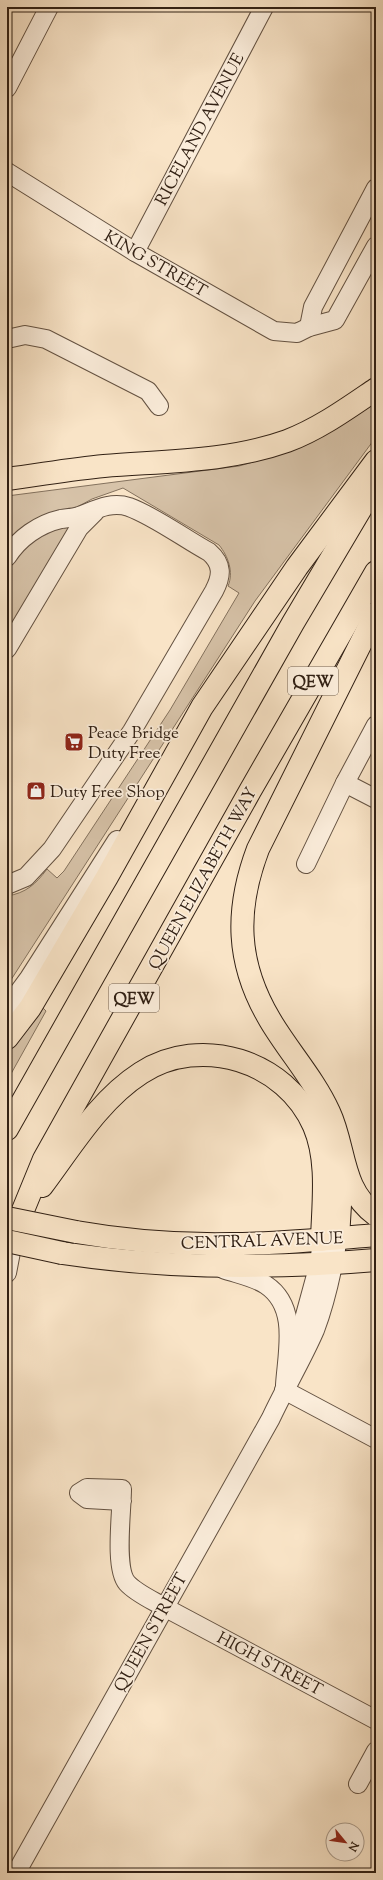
<svg xmlns="http://www.w3.org/2000/svg" width="383" height="1880" viewBox="0 0 383 1880" font-family="'Sorts Mill Goudy',serif">
<style>
.green{fill:#d7c3a9;stroke:#84725e}
.lines{fill:none;stroke-linecap:round;stroke-linejoin:round}
.minor-casing{stroke:#635141;stroke-width:20}
.major-casing{stroke:#312014;stroke-width:24}
.highway-casing{stroke:#312014;stroke-width:24}
.minor{stroke:#fbeddb;stroke-width:18}
.major{stroke:#f9e4c7;stroke-width:22}
.highway{stroke:#f9e4c7;stroke-width:22}
.major-bridge-casing{stroke:#312014;stroke-width:24;stroke-linecap:butt}
.major-bridge{stroke:#f9e4c7;stroke-width:22}
.labels{text-anchor:middle;stroke-width:3.5;stroke-linejoin:round;paint-order:stroke}
.shield{fill:#fbeddb;stroke:#6e5e50;stroke-width:1}
.shield-label{font-size:16px;font-weight:bold;fill:#312014}
.street-label{font-size:17px;fill:#312014;stroke:#fbeddb}
.poi-label{font-size:17px;fill:#312014;stroke:#fbeddb;text-anchor:start}
</style>
<rect width="100%" height="100%" fill="#f9e4c7"/>
<filter id="stains"><feTurbulence type="fractalNoise" baseFrequency=".005" numOctaves="4"/><feColorMatrix values="0 0 0 0 .2 0 0 0 0 .09 0 0 0 0 .02 0 0 0 .5 -.17"/></filter>
<radialGradient id="worn" r=".72"><stop offset=".6" stop-color="#630" stop-opacity="0"/><stop offset="1" stop-color="#630" stop-opacity=".3"/></radialGradient>
<g class="green">
<path d="M376,402V437L255,601L7,986V896C26,893 36,884 47,869L57,878L64,871L170,710L239,593L228,586C234,572 228,556 219,545L123,488L92,499L7,545V496L239,466C291,452 332,433 376,402Z"/>
<polygon points="68,527 68,529 7,632 7,568 14,556 50,528"/>
<polygon points="42,1007 46,1011 7,1081 7,1055"/>
</g>
<g class="lines">
<g class="minor-casing">
<g id="minor">
<polyline points="7,88 49,7"/>
<polyline points="7,172 135,252 274,331 297,333 309,327 335,320 376,246"/>
<polyline points="135,252 264,7"/>
<polyline points="309,327 313,307 376,188"/>
<polyline points="7,339 25,335 46,339 148,391 159,406"/>
<path d="M7,557C19,538 39,524 61,519C67,518 73,518 79,516C95,510 111,501 129,507C154,516 185,539 209,552C223,564 222,576 214,591L132,731L52,849L26,877L7,885"/>
<polyline points="7,649 79,528 95,512"/>
<polyline points="345,783 376,799"/>
<polyline points="306,864 345,783 376,725"/>
<polyline points="7,1008 29,978 117,840"/>
<path d="M223,1269C237,1274 254,1277 266,1285C299,1307 287,1352 285,1385"/>
<polyline points="7,1273 15,1231"/>
<polyline points="295,1352 319,1264 322,1240"/>
<polyline points="284,1390 376,1439"/>
<path d="M122,1501L87,1499L79,1493L87,1488L122,1489C122,1511 114,1568 127,1583C136,1593 152,1600 164,1607L376,1720"/>
<polyline points="358,1784 376,1751"/>
<path d="M16,1873L271,1418C285,1388 302,1360 315,1330C326,1301 333,1268 338,1238"/>
</g>
</g>
<g class="major-casing">
<g id="major">
<path d="M76,1232C127,1241 179,1245 231,1244C279,1244 327,1239 376,1235"/>
<path d="M62,1253C167,1269 270,1269 376,1260"/>
</g>
</g>
<g class="highway-casing">
<g id="highway">
<path d="M7,479C39,475 71,469 104,466C165,461 228,462 287,441C319,429 348,408 376,389"/>
<path d="M376,613L258,849C235,910 236,963 270,1020C289,1052 314,1079 329,1112C346,1148 340,1189 376,1215"/>
<polyline points="7,1038 30,1008 107,877 202,707 297,567 376,461"/>
<polyline points="7,1129 293,623 376,483"/>
<path d="M42,1186C72,1146 99,1100 141,1073C201,1034 286,1061 314,1126C329,1161 323,1203 322,1240"/>
<polyline points="12,1237 44,1159 250,791 376,572"/>
<polyline points="338,1238 341,1188 340,1167"/>
</g>
</g>
<use href="#minor" class="minor"/>
<use href="#major" class="major"/>
<use href="#highway" class="highway"/>
<g class="major-bridge-casing">
<g id="major-bridge">
<polyline points="7,1218 76,1232"/>
<polyline points="7,1241 62,1253"/>
</g>
</g>
<use href="#major-bridge" class="major-bridge"/>
</g>
<defs>
<g id="supermarket-square" transform="scale(1)"><rect x="-9" y="-9" width="18" height="18" rx="4" fill="#8f2418" stroke="#fbeddb"/><path d="M-6-5.5h2.5l.6 2H6L4.5 2H-2.5L-4.4-4H-6ZM-1.5 3.2a1.3 1.3 0 1 0 .1 0ZM3 3.2a1.3 1.3 0 1 0 .1 0Z" fill="#fff"/></g>
<g id="shop-square" transform="scale(1)"><rect x="-9" y="-9" width="18" height="18" rx="4" fill="#8f2418" stroke="#fbeddb"/><path d="M-5-2.5h2.3a2.7 3.5 0 0 1 5.4 0H5L5.5 6h-11ZM-1.5-2.5h3a1.5 2.3 0 0 0-3 0Z" fill="#fff"/></g>
</defs>
<g fill-rule="evenodd">
<use href="#supermarket-square" x="74" y="742"/>
<use href="#shop-square" x="36" y="791"/>
</g>
<g class="labels">
<g class="shield">
<rect x="288" y="667" width="50" height="28" rx="3"/>
<rect x="109" y="984" width="50" height="28" rx="3"/>
</g>
<g class="shield-label">
<text x="313" y="687">QEW</text>
<text x="134" y="1004">QEW</text>
</g>
<g class="street-label">
<text transform="translate(199 129) rotate(-62)" y="6">RICELAND AVENUE</text>
<text transform="translate(156 263) rotate(30)" y="6">KING STREET</text>
<text transform="translate(202 878) rotate(-61)" y="6">QUEEN ELIZABETH WAY</text>
<text transform="translate(262 1240) rotate(-2)" y="6">CENTRAL AVENUE</text>
<text transform="translate(150 1632) rotate(-61)" y="6">QUEEN STREET</text>
<text transform="translate(270 1663) rotate(28)" y="6">HIGH STREET</text>
</g>
<g class="poi-label">
<text x="88" y="738">Peace Bridge<tspan x="88" dy="20">Duty Free</tspan></text>
<text x="50" y="797">Duty Free Shop</text>
</g>
</g>
<rect width="383" height="1880" fill="none" stroke="#f9e4c7" stroke-width="24"/>
<rect x="8" y="8" width="367" height="1864" fill="none" stroke="#312014" stroke-width="2"/>
<rect x="12" y="12" width="359" height="1856" fill="none" stroke="#312014"/>
<g transform="translate(345 1842) rotate(119)"><circle r="19" fill="#fbeddb" stroke="#aa9b8b"/>
<path d="M0-3L7 15L0 10L-7 15Z" fill="#8f2418"/>
<text y="-6" font-size="11" font-weight="bold" text-anchor="middle" fill="#312014">N</text>
</g>
<rect width="100%" height="100%" filter="url(#stains)"/>
<rect width="100%" height="100%" fill="url(#worn)"/>
</svg>
